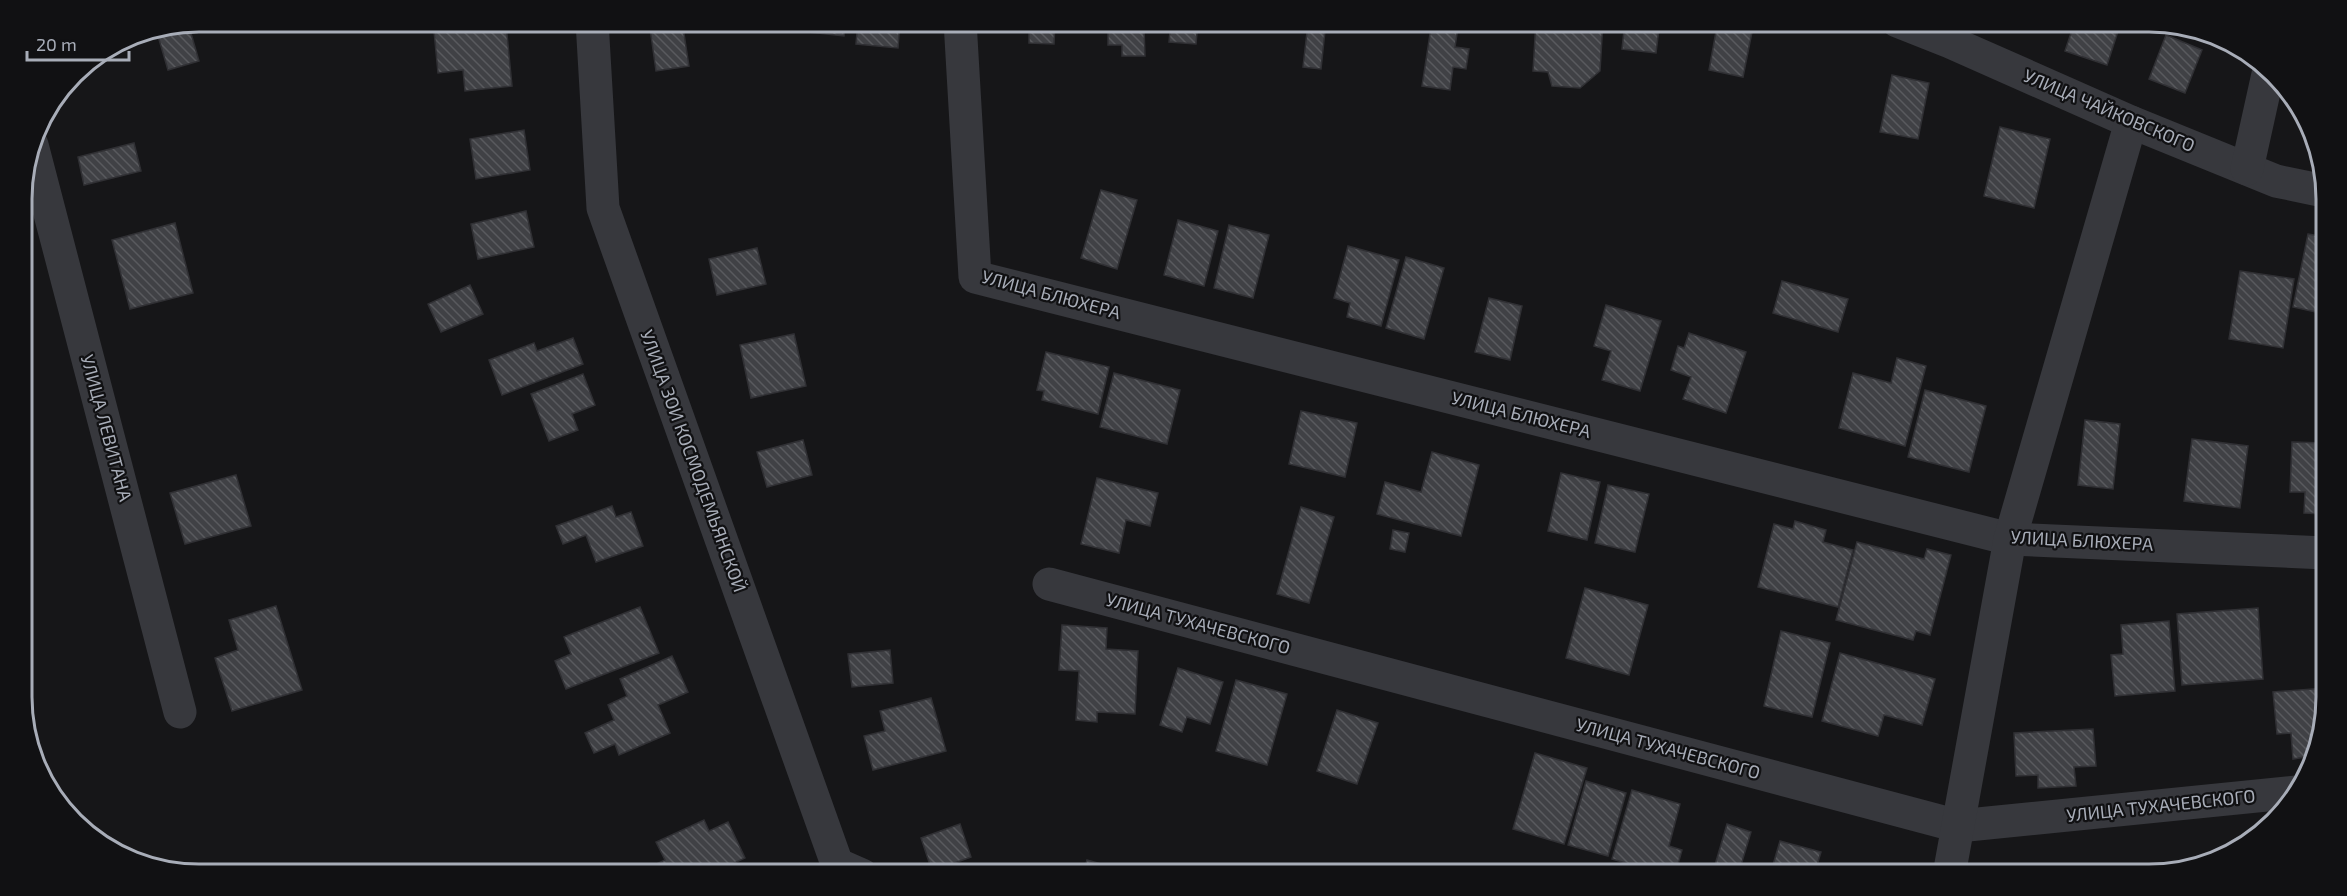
<svg xmlns="http://www.w3.org/2000/svg" width="2347" height="896" viewBox="0 0 2347 896" font-family="'Exo 2',sans-serif">
<style>
.building{fill:url(#building-back-hatch);stroke:#303034;stroke-width:1.5}
.lines{fill:none;stroke-linecap:round;stroke-linejoin:round}
.minor{stroke:#37383d;stroke-width:33}
.labels{text-anchor:middle;stroke-width:4.5;stroke-linejoin:round;paint-order:stroke}
.street-label{font-size:18px;fill:#a8adb8;stroke:#111113}
.rim{fill:none;stroke:#a8adb8;stroke-width:3}
</style>
<defs>
<pattern id="building-back-hatch" width="6" height="6" patternUnits="userSpaceOnUse" patternTransform="scale(1.5)"><rect width="6" height="6" fill="#404145"/><path d="M-1 5l2 2M0 0l6 6M5-1l2 2" fill="none" stroke="#595a5e"/></pattern>
</defs>
<rect width="100%" height="100%" fill="#161618"/>
<g class="building">
<polygon points="649,21 682,21 689,66 656,71"/>
<polygon points="810,21 845,21 844,36 809,32"/>
<polygon points="858,21 900,21 898,48 856,44"/>
<polygon points="1006,21 1055,21 1054,44 1029,43 1029,29 1005,27"/>
<polygon points="1108,21 1149,21 1149,28 1144,28 1145,56 1122,56 1122,45 1108,45"/>
<polygon points="1171,21 1198,21 1196,44 1169,42"/>
<polygon points="1289,21 1326,21 1321,69 1303,67 1307,32 1288,30"/>
<polygon points="1432,21 1459,21 1455,47 1469,49 1466,69 1453,67 1450,90 1422,86"/>
<polygon points="1536,21 1603,21 1600,71 1580,88 1552,86 1548,72 1533,71"/>
<polygon points="1625,21 1660,21 1656,53 1622,49"/>
<polygon points="2075,21 2121,22 2107,65 2065,51"/>
<polygon points="188,23 199,61 168,70 156,29"/>
<polygon points="506,24 512,86 465,91 463,70 438,73 434,31"/>
<polygon points="1717,26 1752,32 1743,77 1709,70"/>
<polygon points="2166,35 2202,50 2185,93 2149,79"/>
<polygon points="1892,75 1929,83 1918,139 1880,132"/>
<polygon points="2000,127 2050,139 2034,208 1984,196"/>
<polygon points="524,130 530,170 476,179 470,139"/>
<polygon points="134,143 141,171 84,185 78,157"/>
<polygon points="1101,190 1137,200 1117,269 1081,258"/>
<polygon points="526,211 534,247 478,259 471,224"/>
<polygon points="1178,220 1218,231 1204,286 1164,275"/>
<polygon points="175,223 193,293 130,309 112,240"/>
<polygon points="1229,225 1269,235 1253,298 1214,288"/>
<polygon points="2308,234 2325,237 2325,314 2293,307"/>
<polygon points="1348,246 1399,260 1381,326 1347,317 1350,303 1334,298"/>
<polygon points="757,248 766,284 717,295 709,259"/>
<polygon points="1406,257 1444,268 1424,339 1386,328"/>
<polygon points="2240,271 2294,279 2283,348 2229,339"/>
<polygon points="1782,281 1848,299 1838,332 1773,313"/>
<polygon points="470,285 483,314 441,332 428,304"/>
<polygon points="1489,298 1522,306 1510,360 1475,352"/>
<polygon points="1606,305 1661,321 1640,391 1602,380 1611,351 1594,346"/>
<polygon points="1689,333 1746,352 1726,413 1683,399 1691,377 1671,370 1678,346 1684,348"/>
<polygon points="794,334 806,386 751,398 740,345"/>
<polygon points="573,338 583,364 502,395 489,360 534,343 537,351"/>
<polygon points="1046,352 1109,367 1098,414 1042,400 1044,391 1037,390"/>
<polygon points="1897,358 1926,366 1905,446 1839,428 1853,373 1891,383"/>
<polygon points="1114,373 1180,390 1167,444 1100,427"/>
<polygon points="583,374 595,405 572,414 578,430 549,441 531,394"/>
<polygon points="1925,390 1986,406 1969,472 1908,457"/>
<polygon points="1301,411 1357,423 1345,477 1289,464"/>
<polygon points="2085,420 2120,424 2113,489 2078,485"/>
<polygon points="2192,439 2248,446 2240,508 2184,501"/>
<polygon points="803,440 812,475 767,487 757,452"/>
<polygon points="2292,442 2325,443 2325,514 2304,513 2305,492 2290,492"/>
<polygon points="1432,452 1479,465 1461,536 1377,514 1385,482 1421,492"/>
<polygon points="1561,473 1600,482 1587,540 1548,531"/>
<polygon points="236,475 251,526 185,544 170,493"/>
<polygon points="1097,478 1158,493 1150,526 1126,520 1119,553 1081,544"/>
<polygon points="1608,485 1649,494 1635,552 1595,543"/>
<polygon points="612,506 616,517 631,512 643,546 596,562 586,535 563,544 556,526"/>
<polygon points="1301,507 1334,517 1309,603 1277,594"/>
<polygon points="1795,521 1826,530 1823,542 1853,550 1838,607 1758,587 1774,524 1793,529"/>
<polygon points="1393,530 1409,533 1405,552 1390,549"/>
<polygon points="1857,542 1924,559 1927,549 1951,555 1930,635 1916,631 1913,640 1836,620"/>
<polygon points="1585,588 1648,605 1629,675 1566,658"/>
<polygon points="276,606 302,690 232,711 215,658 238,650 229,620"/>
<polygon points="640,607 659,653 566,689 555,661 571,654 564,637"/>
<polygon points="2258,608 2263,679 2182,685 2177,614"/>
<polygon points="2169,621 2175,691 2115,696 2111,655 2123,654 2121,625"/>
<polygon points="1062,625 1107,628 1106,649 1138,651 1135,714 1097,712 1097,722 1076,720 1079,671 1059,670"/>
<polygon points="1781,631 1830,643 1812,717 1764,706"/>
<polygon points="890,650 893,683 852,687 848,654"/>
<polygon points="1840,653 1935,679 1922,725 1884,715 1878,736 1822,721"/>
<polygon points="672,656 688,692 658,705 670,733 619,755 615,744 594,753 585,733 614,720 608,705 627,696 620,679"/>
<polygon points="1178,668 1223,682 1210,724 1187,717 1182,732 1160,725"/>
<polygon points="1236,680 1287,694 1267,765 1216,751"/>
<polygon points="2326,688 2316,755 2293,759 2291,733 2277,734 2273,692"/>
<polygon points="931,698 946,751 873,770 864,736 885,731 880,711"/>
<polygon points="1337,710 1378,723 1357,784 1317,771"/>
<polygon points="2093,729 2096,766 2074,767 2076,786 2038,788 2038,775 2016,776 2014,733"/>
<polygon points="1535,753 1587,768 1564,844 1513,829"/>
<polygon points="1586,781 1626,793 1608,856 1568,845"/>
<polygon points="1632,790 1680,804 1669,846 1682,850 1675,875 1666,875 1612,859"/>
<polygon points="704,820 709,831 728,822 745,858 709,875 656,875 652,866 665,860 656,842"/>
<polygon points="960,824 971,857 932,871 921,838"/>
<polygon points="1727,824 1751,832 1738,875 1712,875"/>
<polygon points="1780,841 1821,852 1814,875 1770,875"/>
<polygon points="1087,860 1112,867 1110,875 1083,875"/>
</g>
<g class="lines">
<g class="minor">
<polyline points="592,21 603,208 837,864 862,875"/>
<polyline points="960,21 975,277 2010,539 2326,553"/>
<polyline points="1897,21 1950,42 2131,122 2276,181 2324,191"/>
<polyline points="32,145 180,712"/>
<polyline points="2247,169 2268,74"/>
<polyline points="1049,584 1958,826 2297,792"/>
<polyline points="1949,875 2010,539 2131,122"/>
</g>
</g>
<g class="labels">
<g class="street-label">
<text transform="translate(2109 111) rotate(23)" y="6">УЛИЦА ЧАЙКОВСКОГО</text>
<text transform="translate(1051 295) rotate(15)" y="6">УЛИЦА БЛЮХЕРА</text>
<text transform="translate(1521 415) rotate(14)" y="6">УЛИЦА БЛЮХЕРА</text>
<text transform="translate(106 428) rotate(75)" y="6">УЛИЦА ЛЕВИТАНА</text>
<text transform="translate(693 461) rotate(70)" y="6">УЛИЦА ЗОИ КОСМОДЕМЬЯНСКОЙ</text>
<text transform="translate(2082 541) rotate(3)" y="6">УЛИЦА БЛЮХЕРА</text>
<text transform="translate(1198 624) rotate(15)" y="6">УЛИЦА ТУХАЧЕВСКОГО</text>
<text transform="translate(1668 749) rotate(15)" y="6">УЛИЦА ТУХАЧЕВСКОГО</text>
<text transform="translate(2161 806) rotate(-6)" y="6">УЛИЦА ТУХАЧЕВСКОГО</text>
</g>
</g>
<path d="M0 0H2347V896H0ZM199 32H2149A167 167 0 0 1 2316 199V697A167 167 0 0 1 2149 864H199A167 167 0 0 1 32 697V199A167 167 0 0 1 199 32Z" fill="#111113" fill-rule="evenodd"/>
<path class="rim" d="M199 32H2149A167 167 0 0 1 2316 199V697A167 167 0 0 1 2149 864H199A167 167 0 0 1 32 697V199A167 167 0 0 1 199 32Z"/>
<path d="M27 51v9h102v-9" fill="none" stroke="#a8adb8" stroke-width="3"/>
<text x="36" y="51" font-size="18" fill="#a8adb8" stroke="#111113" stroke-width="4.5" paint-order="stroke">20 m</text>
</svg>
